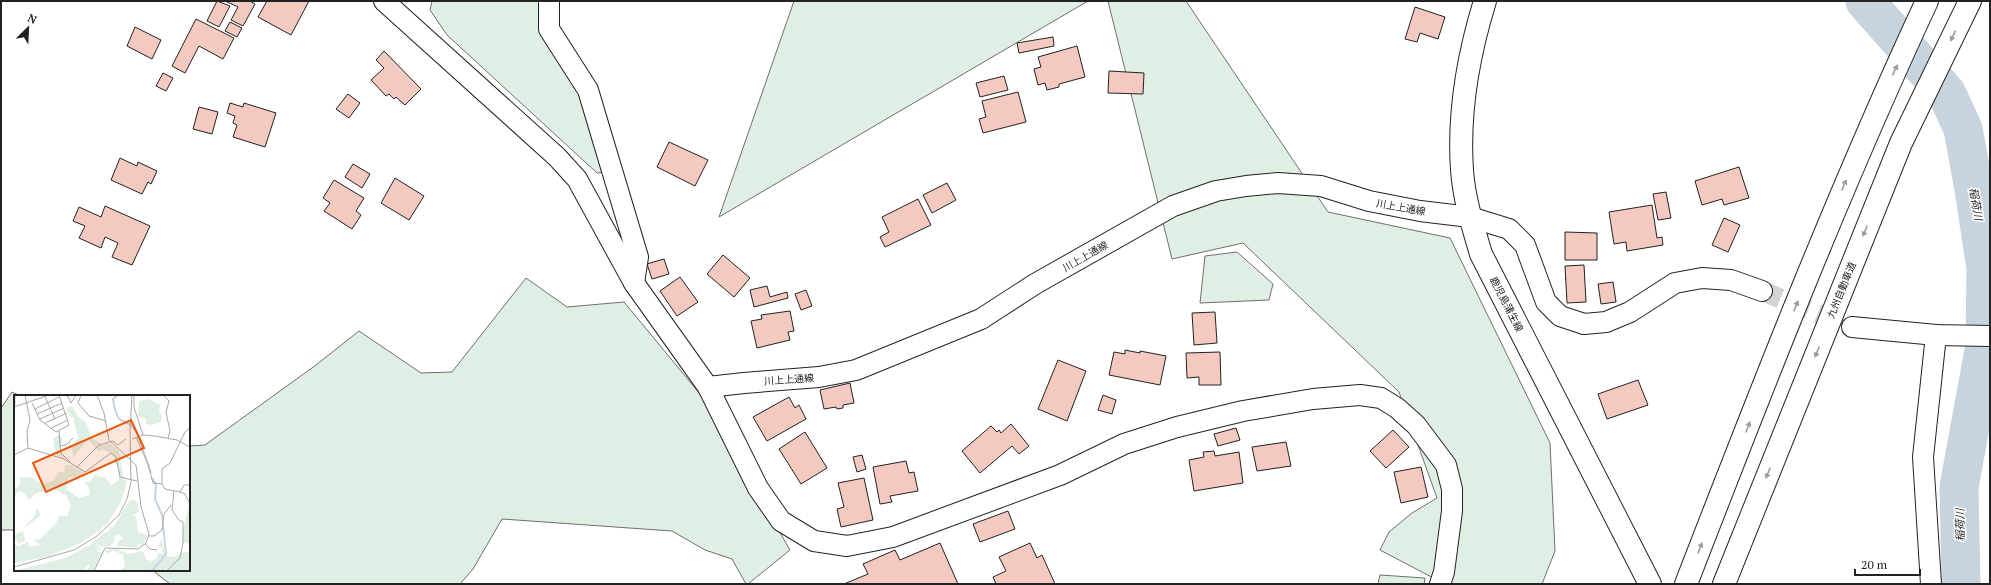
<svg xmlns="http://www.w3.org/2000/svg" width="1991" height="585" viewBox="0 0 1991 585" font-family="'PT Serif','Noto Sans JP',serif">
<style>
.green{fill:#e0efe3;stroke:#6f6f6f}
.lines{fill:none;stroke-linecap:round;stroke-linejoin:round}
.river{stroke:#c7d3dd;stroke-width:39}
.building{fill:#f3c9c0;stroke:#222}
.street-tunnel{stroke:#d3d3d3;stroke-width:20;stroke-dasharray:20 10;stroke-linecap:butt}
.street-casing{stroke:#222;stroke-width:22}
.primary-casing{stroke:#222;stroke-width:24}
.highway-casing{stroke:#222;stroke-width:24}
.street{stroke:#fff;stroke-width:20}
.primary{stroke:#fff;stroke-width:22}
.highway{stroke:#fff;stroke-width:22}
.oneway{fill:#9c9c9c}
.labels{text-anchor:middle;stroke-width:3;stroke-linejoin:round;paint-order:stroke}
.street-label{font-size:10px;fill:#222;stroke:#fff}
.water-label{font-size:11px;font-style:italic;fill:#222;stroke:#fff}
.inset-river{fill:none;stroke:#c7d3dd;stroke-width:2}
.inset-road{fill:none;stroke:#a7a7a7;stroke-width:1}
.view{fill:#e8590c;fill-opacity:0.15;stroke:#e8590c;stroke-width:2}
.inset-edge{fill:none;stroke:#222;stroke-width:2}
</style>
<rect width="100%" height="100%" fill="#fff"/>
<g class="green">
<polygon points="432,1 542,1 582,92 605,172 597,173 447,35 430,10"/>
<polygon points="794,1 1088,1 719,217"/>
<polygon points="1108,1 1186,1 1328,212 1450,238 1550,443 1555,551 1542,584 1440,584 1441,582 1380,550 1389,532 1412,513 1437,498 1399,392 1243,243 1172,259"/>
<polygon points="1237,252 1273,284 1269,300 1200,303 1205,256"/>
<polygon points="526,278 567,307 624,302 700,394 790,550 748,584 746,584 732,559 705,550 672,531 502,519 473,569 460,584 170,584 152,570 189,570 189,446 205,445 316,365 359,331 421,373 452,372"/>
<polygon points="12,392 21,396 15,396 15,530 1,530 1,408"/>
<polygon points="1380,575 1425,578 1424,584 1378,584"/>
</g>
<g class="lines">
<polyline class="river" points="1865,1 1947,94 1963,129 1974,189 1986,269 1985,345 1959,487 1961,584"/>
</g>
<g class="building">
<polygon points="217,1 230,6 219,27 207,21"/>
<polygon points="225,1 250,1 255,4 243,26 231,20 238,7"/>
<polygon points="267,1 309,1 291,35 258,17"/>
<polygon points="1415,7 1445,17 1438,39 1420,33 1417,42 1405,39"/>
<polygon points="196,19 234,38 223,59 199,46 185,73 172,66"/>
<polygon points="230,22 242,28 237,37 225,31"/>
<polygon points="135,27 161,40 152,59 127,46"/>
<polygon points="1053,37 1054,46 1019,53 1017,43"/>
<polygon points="1077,46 1085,77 1059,84 1059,87 1047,90 1045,83 1038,85 1034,69 1041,67 1038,57"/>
<polygon points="384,51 421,89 405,105 396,97 394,99 389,94 386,96 371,80 384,68 376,60"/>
<polygon points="1109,71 1144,73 1143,94 1108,93"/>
<polygon points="163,73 173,78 166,91 156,86"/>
<polygon points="1004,76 1008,90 980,97 976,83"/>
<polygon points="1018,92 1026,122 983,133 979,119 986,117 982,101"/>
<polygon points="348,94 360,103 349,118 336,109"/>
<polygon points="230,103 243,107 244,103 276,113 265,147 233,137 237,125 233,123 235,116 227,113"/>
<polygon points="199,107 218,112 212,134 193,129"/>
<polygon points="669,142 708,160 695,186 657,167"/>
<polygon points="120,158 137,166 138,162 157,171 151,184 148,182 142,194 111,180"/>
<polygon points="353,164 370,174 362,188 345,177"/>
<polygon points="1739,167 1749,198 1724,205 1722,199 1702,205 1695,181"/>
<polygon points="395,178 424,196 409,220 381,203"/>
<polygon points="334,180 364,198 356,211 361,215 352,229 324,211 330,203 323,198"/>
<polygon points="947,183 956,200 932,213 923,195"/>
<polygon points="1666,192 1671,218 1658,220 1653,194"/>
<polygon points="918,199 931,225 885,247 880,237 889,232 882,217"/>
<polygon points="1652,205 1657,238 1662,237 1663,245 1627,251 1626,242 1614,244 1609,212"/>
<polygon points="105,206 150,226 132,265 112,257 118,243 105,237 101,248 79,238 85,226 73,221 79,207 101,217"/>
<polygon points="1724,218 1740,225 1728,252 1712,245"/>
<polygon points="1565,232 1597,233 1597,260 1565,260"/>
<polygon points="723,255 750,278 734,297 707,274"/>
<polygon points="664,259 669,274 652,279 647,264"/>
<polygon points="1584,265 1586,302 1567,303 1565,266"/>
<polygon points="680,277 698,302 677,316 660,291"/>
<polygon points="1613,282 1616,302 1601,304 1598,284"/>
<polygon points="767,286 770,297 787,292 788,298 754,307 750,290"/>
<polygon points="806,290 812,306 801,310 795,294"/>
<polygon points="790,311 794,331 788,332 790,340 757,348 751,321 762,319 761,315"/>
<polygon points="1215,312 1217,343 1194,345 1192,313"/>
<polygon points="1125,350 1140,353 1140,351 1166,356 1160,385 1109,375 1114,352 1125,354"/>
<polygon points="1220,352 1221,385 1199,385 1199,377 1187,378 1186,353"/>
<polygon points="1058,360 1086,371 1067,421 1038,409"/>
<polygon points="1638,380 1648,405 1607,419 1598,394"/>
<polygon points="850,383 854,403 843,405 843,408 837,409 836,407 824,409 820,390"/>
<polygon points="1103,395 1116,400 1112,414 1098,410"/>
<polygon points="789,397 795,408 799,405 806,419 767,441 753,417"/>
<polygon points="1011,424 1029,446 1019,454 1012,446 980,473 962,451 991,426 997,432 999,430 1001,433"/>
<polygon points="1236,428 1240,440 1218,446 1214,434"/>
<polygon points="1393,430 1409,447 1386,468 1370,451"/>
<polygon points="805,432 827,468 801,484 779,449"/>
<polygon points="1286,442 1291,466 1257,471 1252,447"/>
<polygon points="1214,451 1215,456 1239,452 1243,483 1194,491 1189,460 1204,457 1203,452"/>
<polygon points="862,455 866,469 857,472 853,457"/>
<polygon points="906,461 909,473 914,472 918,491 890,496 892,502 880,504 873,467"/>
<polygon points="1421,467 1428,497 1401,503 1394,472"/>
<polygon points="864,478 873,520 841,527 837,509 844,507 838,483"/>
<polygon points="1008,511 1015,529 980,542 973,524"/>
<polygon points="940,543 958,584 844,584 868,574 863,564 895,550 900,560"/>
<polygon points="1030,543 1037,558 1042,555 1055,584 996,584 993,577 1006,571 999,557"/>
</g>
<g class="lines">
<polyline class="street-tunnel" points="1762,291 1852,327"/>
<g class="street-casing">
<g id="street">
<polyline points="384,1 557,157 577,179 634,283 708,387 758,488 781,521 814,541 847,546 893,537 1060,475 1124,444 1177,427 1243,411 1313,399 1360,395 1381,398 1397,408 1416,425 1446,465 1452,489 1452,511 1444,572 1440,584"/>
<polyline points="549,1 549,29 588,90 602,137 638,257 634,283"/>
<polyline points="1852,327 1936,335 1990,336"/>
<polyline points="708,387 744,383 819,377 856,370 981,319 1035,284 1173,206 1216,191 1246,186 1278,183 1321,186 1369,201 1420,211 1470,217 1509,229 1525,245 1546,302 1560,316 1584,324 1606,322 1630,312 1675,283 1702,278 1731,280 1762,291"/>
<polyline points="1931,584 1923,457 1936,335"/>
</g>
</g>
<g class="primary-casing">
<path id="primary" d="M1485,1C1468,56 1458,112 1462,170C1464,199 1473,227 1481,254L1650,584"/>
</g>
<g class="highway-casing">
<g id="highway">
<path d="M1686,584C1762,388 1838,192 1927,1"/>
<polyline points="1724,584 1901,143 1970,1"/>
</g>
</g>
<use href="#street" class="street"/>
<use href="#primary" class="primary"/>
<use href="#highway" class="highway"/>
</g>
<defs><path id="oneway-solid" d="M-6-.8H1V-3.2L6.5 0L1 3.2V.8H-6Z"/></defs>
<g class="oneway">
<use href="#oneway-solid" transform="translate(1953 36) rotate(116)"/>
<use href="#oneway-solid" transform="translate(1895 70) rotate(-65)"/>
<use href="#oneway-solid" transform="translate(1844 185) rotate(-68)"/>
<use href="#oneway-solid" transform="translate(1865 231) rotate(112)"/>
<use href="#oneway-solid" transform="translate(1796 306) rotate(-68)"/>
<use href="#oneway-solid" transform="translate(1817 352) rotate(112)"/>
<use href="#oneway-solid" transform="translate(1748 427) rotate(-68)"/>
<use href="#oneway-solid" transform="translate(1768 473) rotate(112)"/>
<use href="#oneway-solid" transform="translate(1700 548) rotate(-68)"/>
</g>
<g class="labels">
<g class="street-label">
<text transform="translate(1401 207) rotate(10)" y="4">川上上通線</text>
<text transform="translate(1085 256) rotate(-30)" y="4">川上上通線</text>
<text transform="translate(1841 290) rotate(-68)" y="4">九州自動車道</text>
<text transform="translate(1507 304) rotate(63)" y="4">鹿児島蒲生線</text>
<text transform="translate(789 379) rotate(-4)" y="4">川上上通線</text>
</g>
<g class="water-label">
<text transform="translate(1976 204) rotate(81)" y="4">稲荷川</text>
<text transform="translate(1960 525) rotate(-91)" y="4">稲荷川</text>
</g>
</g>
<g transform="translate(14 395)">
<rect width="176" height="176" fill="#fff"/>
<path d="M135,4L146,10L145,17L148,21L147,27L136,30L132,29V24L124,21L125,6ZM58,11L65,23L72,27L77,42L89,50L96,48L105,56L110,85L113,86L108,105L93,129L67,148L32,162L0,168V150L5,151L14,147L15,152L26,150L20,145L26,144L42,128L45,121H53L57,111L52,100L38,93L21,99L15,105L10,98L4,96L0,102V94L6,90V82H16L28,89L39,86L44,77H50L51,70H57L70,78L69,81L55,83L52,94L65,103L76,100L74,91L70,88L78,85L80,80L92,83L97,90L105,85V74L99,65L101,61L88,54L85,57L74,44L59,63L58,50L64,43L59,22L55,21L53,13ZM44,40L49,43L45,55L52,64L41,59L39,44ZM116,105H121L124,109L125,116L119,121H122L124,137L134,140L128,151L125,148L123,153L103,151V148L109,143L105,140L101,141L100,147L96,151L88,152L81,149L87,154L82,157L89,156L79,176H71L76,172L75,169L69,176H0L51,163L74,151L99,132ZM175,110H176V150L173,147L169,149V135ZM22,113L26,117V121L9,134L21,120ZM9,136L11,146L4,149L0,140ZM147,143L152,161L161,162L165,159L167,162L166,158L176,157V176H153L160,168L149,176H105L111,172L109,160L99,155L95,159L90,156L101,153L115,159L129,156L132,164L137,166L143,163L144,158L149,159L148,152H145Z" fill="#e0efe3"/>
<path class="inset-river" d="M104,0L99,4L101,15L105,24L117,30L123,38L137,78M138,176L152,159L148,120L141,104L142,89L138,83"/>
<path class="inset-road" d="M11,0L16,25L13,36L14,53M53,0L57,8L62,0M67,0L64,8L75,21L92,26M120,0V12L129,40M149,0L155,6L152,17L156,36L154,43M31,2L41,24M18,8L26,25L42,37L55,30L45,0M0,12L35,0M21,14L45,2M23,19L48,8M26,24L50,13M31,28L53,18M0,31L1,0M37,33L54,25M176,33L171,37L156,68L148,74V89L151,94L166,97L170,90H176M45,36L46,51M122,42L134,69L139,88L148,89M118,44L129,40L141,41L163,45L176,52M0,60L14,53L50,64L71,77L97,58L102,62L106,82L123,86M56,67L47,58L46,51L52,50L59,43M63,72L85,50L99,46L104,50L112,44M166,97L171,99L176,109M135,141H140L148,135L150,119L157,110M131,149L136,154L143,155M0,172L60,155L83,141L105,120L113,104L117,87L116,34L118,0M80,176L91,153L124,154L132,148L135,139L127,112L122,70L95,45L90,18L83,0M152,176L166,163L169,147V127L165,125L158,115L160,96"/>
<path class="view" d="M117,25L130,53L32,97L19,68Z"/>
<rect width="176" height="176" class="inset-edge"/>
</g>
<rect width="1991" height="585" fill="none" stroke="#222222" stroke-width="4"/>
<g transform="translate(28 28) rotate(24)" stroke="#ffffff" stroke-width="3" paint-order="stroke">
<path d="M0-3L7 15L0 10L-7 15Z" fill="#222222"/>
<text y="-6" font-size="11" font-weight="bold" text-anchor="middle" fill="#222222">N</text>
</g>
<path d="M1855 569v6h65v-6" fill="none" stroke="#222222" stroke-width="2"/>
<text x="1861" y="569" font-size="12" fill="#222222" stroke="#ffffff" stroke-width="3" paint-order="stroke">20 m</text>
</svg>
